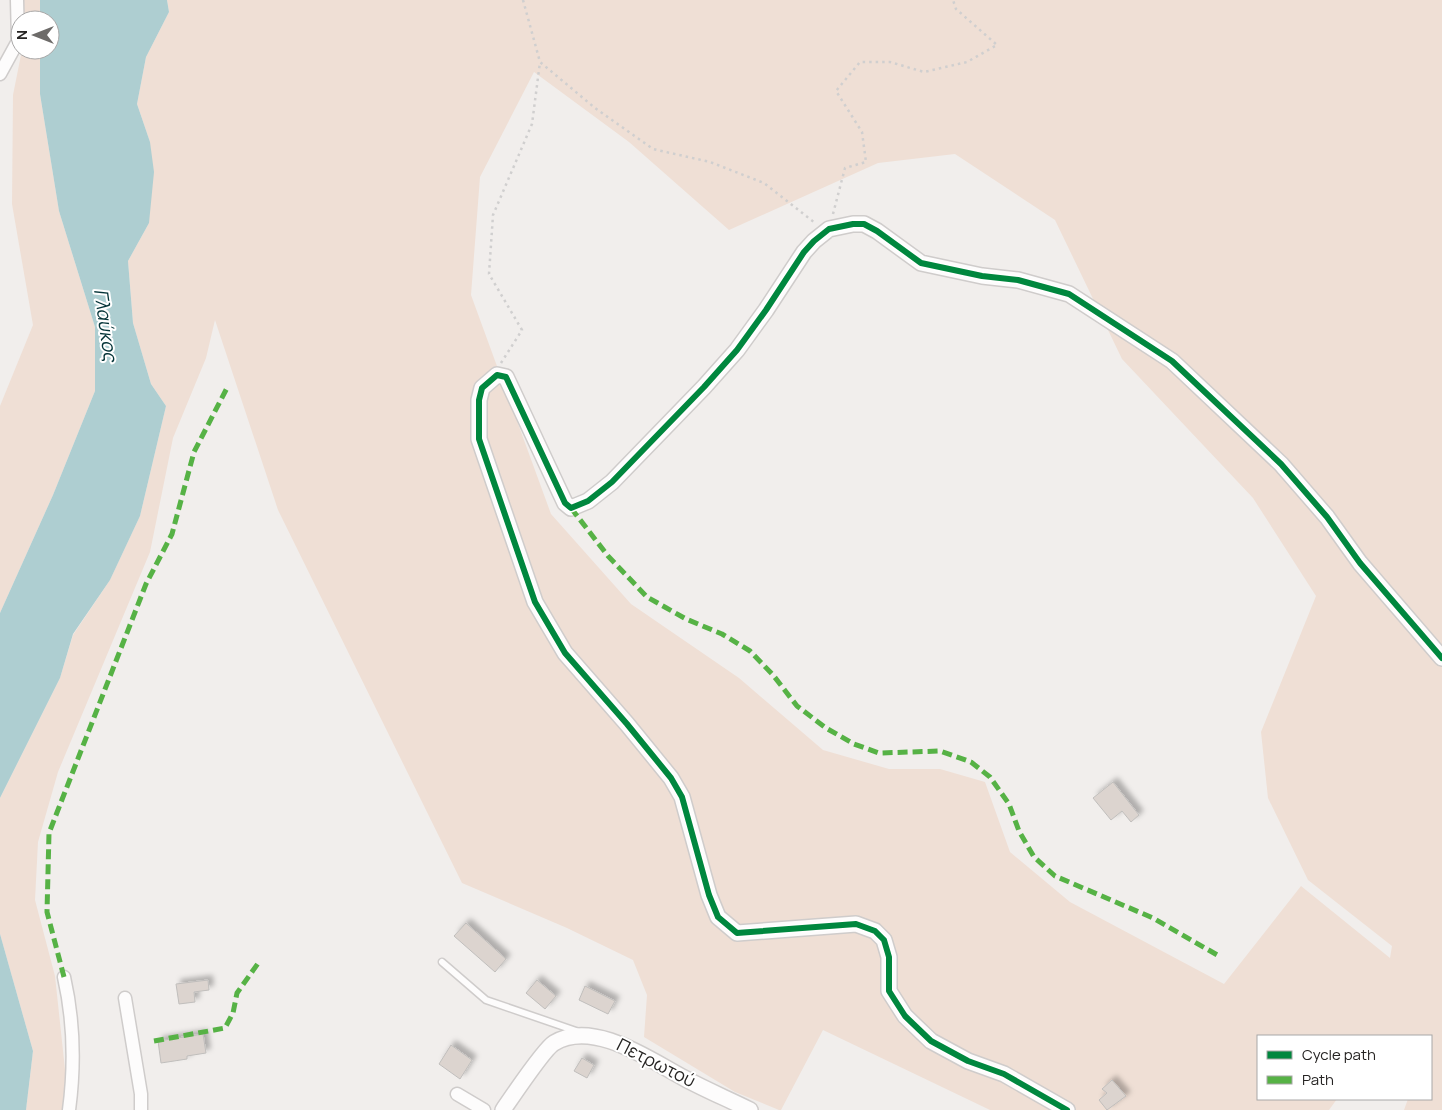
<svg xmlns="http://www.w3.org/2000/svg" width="1442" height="1110" viewBox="0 0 1442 1110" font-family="Manrope,sans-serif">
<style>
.green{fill:#efdfd5;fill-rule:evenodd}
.water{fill:#aeced1}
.building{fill:#dcd4cf;stroke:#c0bebc;filter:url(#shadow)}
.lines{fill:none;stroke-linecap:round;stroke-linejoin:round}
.service-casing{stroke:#cfcccb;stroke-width:9}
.minor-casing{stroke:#cfcccb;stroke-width:15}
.tertiary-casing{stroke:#cfcccb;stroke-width:18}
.path{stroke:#d0cfcf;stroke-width:2.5;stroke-dasharray:2.5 4;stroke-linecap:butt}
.service{stroke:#fdfcfc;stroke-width:6}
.minor{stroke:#fdfcfc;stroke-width:12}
.tertiary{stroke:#fdfcfc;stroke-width:15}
.quiet{stroke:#56b245;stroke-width:5;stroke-dasharray:10 5;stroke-linecap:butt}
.cycleway-casing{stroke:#fff;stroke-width:9}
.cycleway{stroke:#00873e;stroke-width:6}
.labels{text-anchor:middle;stroke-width:4;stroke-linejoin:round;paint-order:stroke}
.street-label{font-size:18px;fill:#262423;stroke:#fff}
.water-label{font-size:19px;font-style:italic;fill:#043438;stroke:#fff}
</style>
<defs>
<filter id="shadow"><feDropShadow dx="4.5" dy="-4.5" stdDeviation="2.5" flood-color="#0004"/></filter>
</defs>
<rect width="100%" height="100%" fill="#f1eeec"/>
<g class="green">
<polygon points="21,0 40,0 40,20 22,20"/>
<path d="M167,0H1442V1110H1404L1408,1099H1431V1036H1258V1099H1337L1329,1110H990L823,1030L781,1110H779L735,1092L644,1037L647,995L633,960L567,928L462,883L278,510L215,320L206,358L173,438L150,552L58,772L38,842L35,900L55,976L67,1088L63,1110H26L33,1051L0,934V798L60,678L73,635L110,580L140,516L166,406L151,384L133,323L128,261L149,223L150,142L137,104L146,57L169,12ZM534,72L629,142L729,230L878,163L955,154L1055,220L1122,359L1253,498L1316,596L1261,732L1268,798L1308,880L1392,946L1390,958L1301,886L1224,984L1070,902L1010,852L985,782L940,769H889L823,750L739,678L631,604L551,514L471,295L480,177Z"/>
<polygon points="22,50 40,50 40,94 59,211 95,327 95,391 53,495 0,613 0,406 33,325 12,204 13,95"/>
</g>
<g class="water">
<polygon points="40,0 167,0 169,12 146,57 137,104 150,142 154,172 149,223 128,261 133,323 151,384 166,406 140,516 110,580 73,634 60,678 0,798 0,613 53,495 95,391 95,327 59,211 40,94 40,50 50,50 50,20 40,20"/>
<polygon points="0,934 33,1051 26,1110 0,1110"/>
</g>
<g class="building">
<polygon points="1113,782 1139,815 1131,822 1122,811 1111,820 1093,798"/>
<polygon points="466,923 506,959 495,972 454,936"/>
<polygon points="208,980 209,990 194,992 195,1002 179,1004 176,984"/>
<polygon points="537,980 556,996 545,1009 526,993"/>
<polygon points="585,986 615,1001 608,1014 579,1000"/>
<polygon points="203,1034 206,1053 187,1056 187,1059 161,1063 158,1041"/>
<polygon points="451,1045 472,1060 460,1079 439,1064"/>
<polygon points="582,1058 594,1065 587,1078 574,1071"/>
<polygon points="1112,1080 1126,1096 1107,1110 1099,1100 1107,1093 1102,1089"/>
</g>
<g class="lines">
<g class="service-casing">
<polyline id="service" points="442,962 486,1000 579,1032"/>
</g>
<g class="minor-casing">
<g id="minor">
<polyline points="0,74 18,41 17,0"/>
<path d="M64,977C74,1021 75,1065 69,1110"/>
<polyline points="125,998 141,1094 141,1110"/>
<polyline points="457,1094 484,1110"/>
</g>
</g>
<g class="tertiary-casing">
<g id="tertiary">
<path d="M503,1110C512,1097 544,1049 554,1043C593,1019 650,1060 684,1078C706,1090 728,1099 750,1110"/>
<polyline points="1067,1110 1004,1074 968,1061 931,1041 905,1016 889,991 889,957 884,940 875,931 856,924 737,933 718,917 709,895 682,797 671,778 627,724 565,653 535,602 479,439 479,400 482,388 497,375 506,377 565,503 571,508 588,501 612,482 704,387 737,350 766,310 804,252 814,241 829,229 853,224 864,224 877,231 921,263 982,276 1018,280 1069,294 1172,361 1281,464 1327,517 1360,563 1442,658"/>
</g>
</g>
<g class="path">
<polyline points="523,0 540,62 595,108 653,149 710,162 764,183 815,223"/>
<polyline points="833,214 845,168 866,162 862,132 836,91 860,62 890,62 924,72 967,62 997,45 956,9 953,0"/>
<polyline points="501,363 522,330 489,274 493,215 532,124 540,62"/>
</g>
<use href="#service" class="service"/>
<use href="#minor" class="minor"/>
<use href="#tertiary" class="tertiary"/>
<g class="quiet">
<polyline points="571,508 608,556 647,597 686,619 722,634 750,651 773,675 797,706 826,728 854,744 879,753 940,751 971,762 990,777 1009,804 1019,831 1034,857 1055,876 1153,918 1219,956"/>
<polyline points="64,977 47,912 49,833 146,584 172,534 194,452 228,386"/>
<polyline points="154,1041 225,1028 233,1013 237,993 259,962"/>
</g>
<g class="cycleway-casing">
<polyline id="cycleway" points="1067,1110 1004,1074 968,1061 931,1041 905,1016 889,991 889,957 884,940 875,931 856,924 737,933 718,917 709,895 682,797 671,778 627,724 565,653 535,602 479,439 479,400 482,388 497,375 506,377 565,503 571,508 588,501 612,482 704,387 737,350 766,310 804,252 814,241 829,229 853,224 864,224 877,231 921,263 982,276 1018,280 1069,294 1172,361 1281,464 1327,517 1360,563 1442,658"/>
</g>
<use href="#cycleway" class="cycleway"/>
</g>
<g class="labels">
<g class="street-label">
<text transform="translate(656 1063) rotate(27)" y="6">Πετρωτού</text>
</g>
<g class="water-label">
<text transform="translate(106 325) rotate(82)" y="7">Γλαύκος</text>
</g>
</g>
<rect x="1257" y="1035" width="175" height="65" fill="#ffffff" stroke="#a8a7a7"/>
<rect x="1267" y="1051" width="25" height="8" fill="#00873e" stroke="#a8a7a7"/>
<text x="1302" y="1060" font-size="15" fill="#262423">Cycle path</text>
<rect x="1267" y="1076" width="25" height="8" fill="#56b245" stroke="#a8a7a7"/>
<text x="1302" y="1085" font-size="15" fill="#262423">Path</text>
<g transform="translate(35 35) rotate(270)"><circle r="24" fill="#ffffff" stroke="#a8a7a7"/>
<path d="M0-4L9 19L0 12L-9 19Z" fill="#6d6b69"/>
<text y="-8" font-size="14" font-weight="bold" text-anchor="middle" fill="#262423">N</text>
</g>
</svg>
